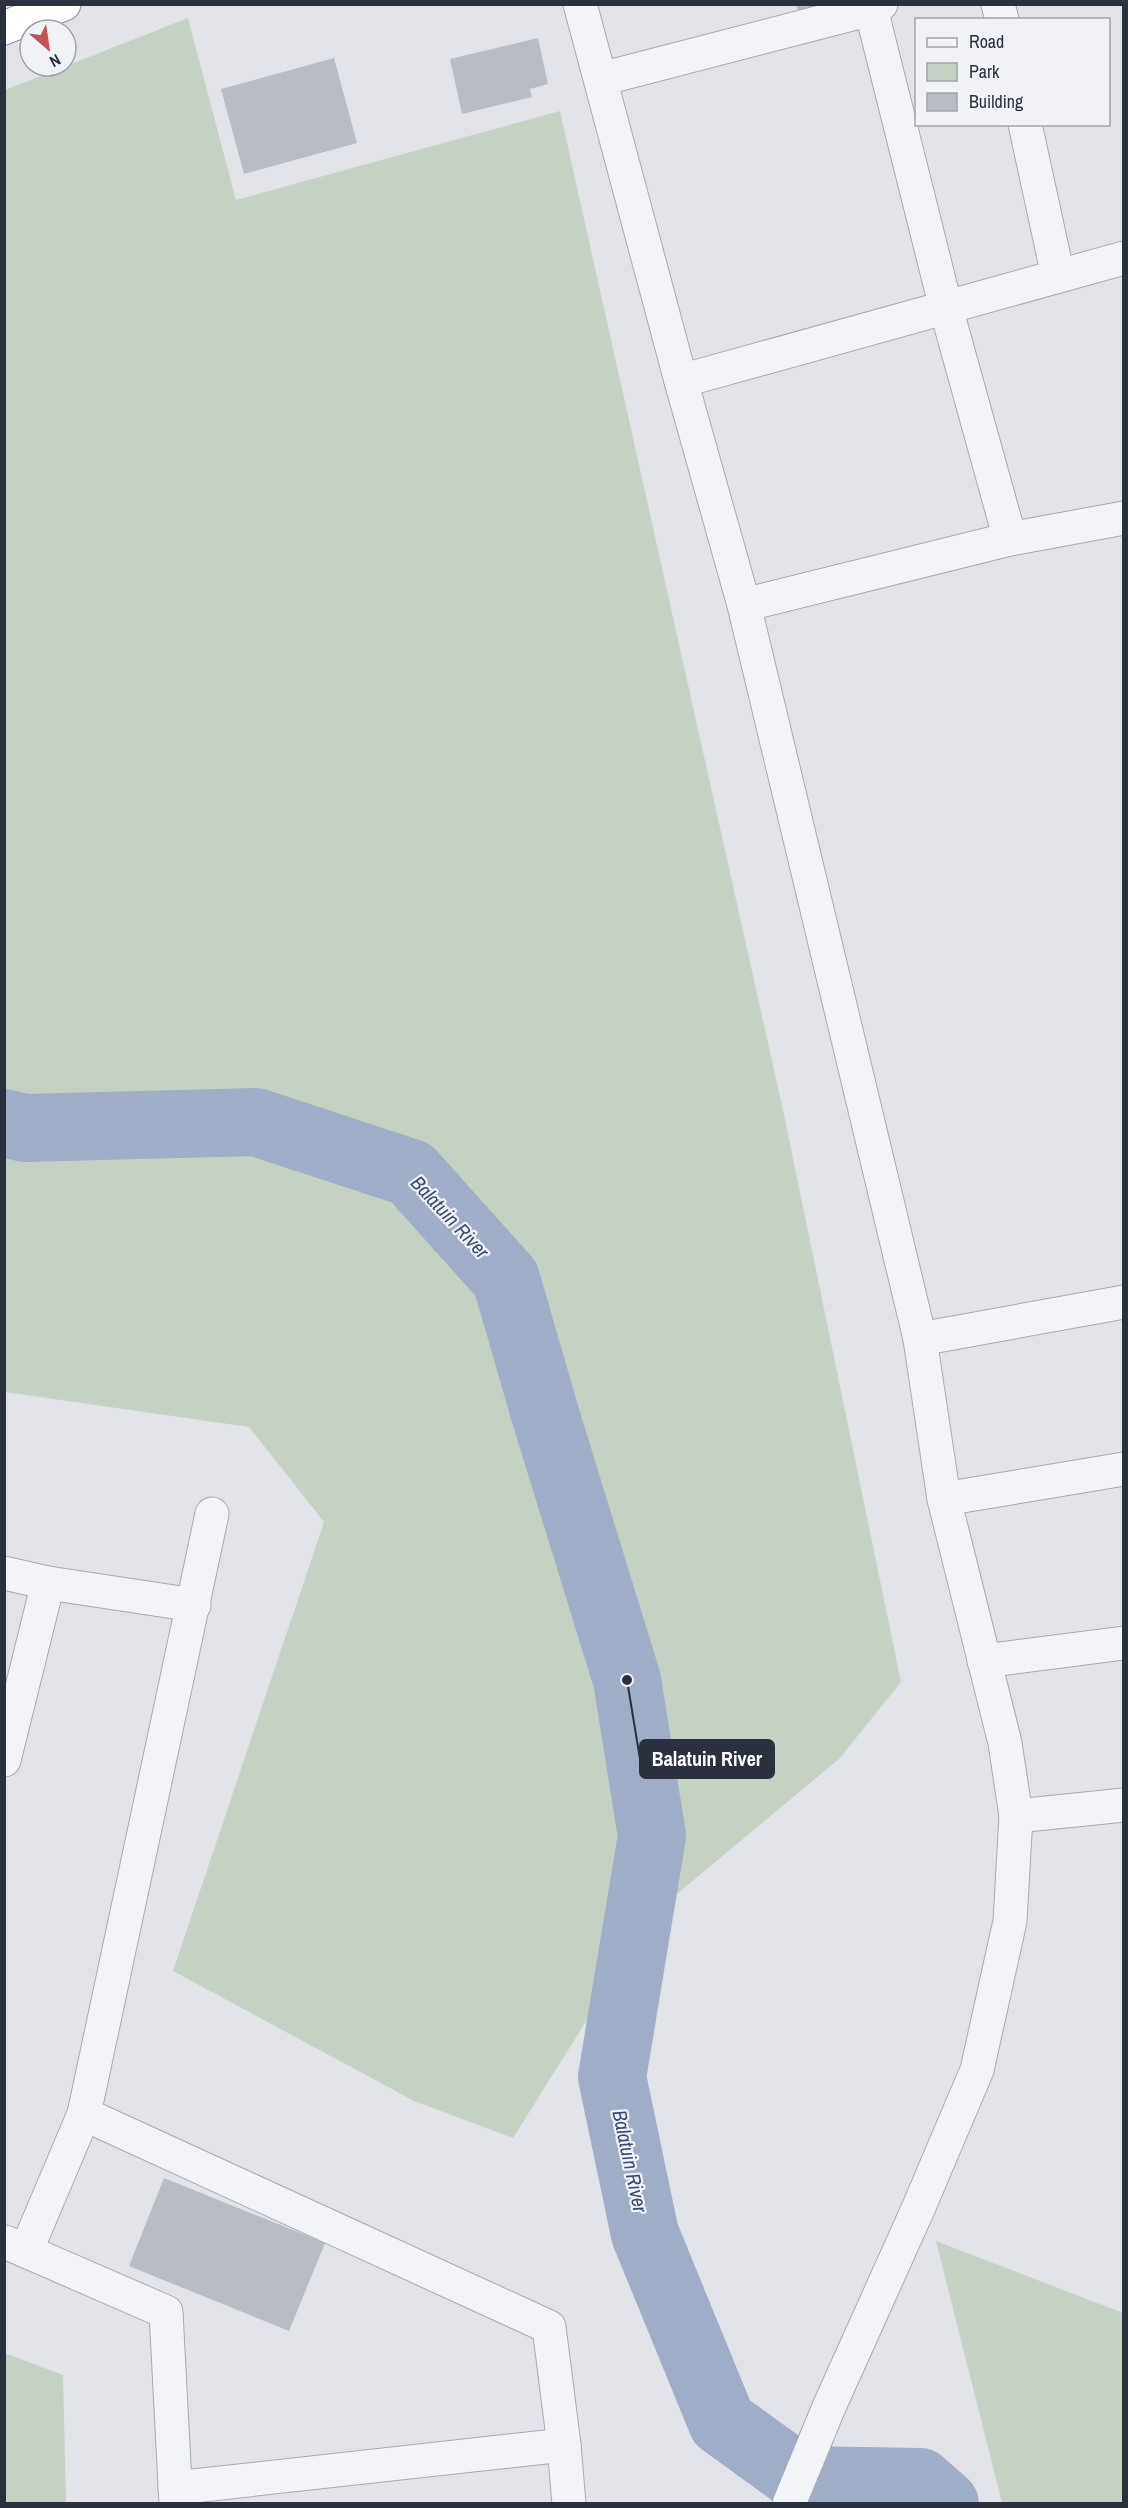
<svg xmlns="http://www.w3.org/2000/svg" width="1128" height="2508" viewBox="0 0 1128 2508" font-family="'Archivo Narrow',sans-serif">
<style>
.green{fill:#c5d2c3}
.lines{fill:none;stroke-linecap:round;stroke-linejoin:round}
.river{stroke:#9fadc6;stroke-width:68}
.building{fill:#b9bcc5}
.minor-casing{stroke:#a7aab3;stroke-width:35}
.highway-casing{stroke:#8a8f9e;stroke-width:35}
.minor{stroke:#f3f4f7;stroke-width:33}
.highway{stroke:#fff;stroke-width:33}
.labels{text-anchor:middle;stroke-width:4.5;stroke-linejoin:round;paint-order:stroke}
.water-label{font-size:20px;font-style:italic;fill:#384a70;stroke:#f0f2f6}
.leader{fill:none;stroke:#2b303f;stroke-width:2}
.callout-dot{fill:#2b303f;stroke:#f0f2f6;stroke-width:2}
.callout{fill:#2b303f;stroke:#2b303f;stroke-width:2}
.callout-label{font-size:20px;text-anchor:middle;font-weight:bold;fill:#fff}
</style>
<rect width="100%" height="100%" fill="#e1e3e9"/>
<g class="green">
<polygon points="188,18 236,200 560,111 783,1110 901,1682 839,1759 654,1913 513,2138 414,2101 173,1971 324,1522 249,1427 5,1392 5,90"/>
<polygon points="936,2241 1123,2313 1123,2503 1002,2503"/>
<polygon points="5,2353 63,2375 66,2503 5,2503"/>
</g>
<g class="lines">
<polyline class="river" points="4,1123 25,1128 256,1122 411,1173 506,1279 545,1414 627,1680 652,1836 612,2077 645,2234 722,2422 802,2480 920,2482 945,2504"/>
</g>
<g class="building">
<polygon points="796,5 824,5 824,6 798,11"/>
<polygon points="538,38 548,84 530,89 532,97 462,114 450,59"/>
<polygon points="334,58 357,143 244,174 221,89"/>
<polygon points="164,2178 325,2243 289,2331 129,2266"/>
</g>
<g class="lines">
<g class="minor-casing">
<g id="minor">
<polyline points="580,4 681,381 744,605 920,1339 944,1499 1005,1743 1016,1816 1010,1921 977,2070 918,2209 829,2407 789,2504"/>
<polyline points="998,4 1002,20"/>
<polyline points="871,9 946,308 1010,539"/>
<polyline points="601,79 871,9 881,4"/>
<polyline points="1025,124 1058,276"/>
<polyline points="681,381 1124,258"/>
<polyline points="744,605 1010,539 1124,518"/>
<polyline points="920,1339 1124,1302"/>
<polyline points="944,1499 1124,1469"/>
<polyline points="4,1573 48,1583 194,1605"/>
<polyline points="984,1661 1124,1643"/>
<polyline points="4,1760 48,1583"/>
<polyline points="1016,1816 1124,1805"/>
<polyline points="84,2114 549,2327 564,2445 569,2504"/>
<polyline points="5,2242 166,2312 176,2504"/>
<polyline points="26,2251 84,2114 212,1514"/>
<polyline points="175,2488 564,2445"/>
</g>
</g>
<g class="highway-casing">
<polyline id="highway" points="4,28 64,4"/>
</g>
<use href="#minor" class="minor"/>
<use href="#highway" class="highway"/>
</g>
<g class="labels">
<g class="water-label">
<text transform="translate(450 1217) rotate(47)" y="7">Balatuin River</text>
<text transform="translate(630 2161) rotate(78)" y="7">Balatuin River</text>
</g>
</g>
<path class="leader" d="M627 1680L640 1759"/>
<circle class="callout-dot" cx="627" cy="1680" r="6"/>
<rect class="callout" x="640" y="1740" width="134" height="38" rx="6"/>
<g class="callout-label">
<text x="707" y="1766">Balatuin River</text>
</g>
<rect width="1128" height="2508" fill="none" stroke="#2b303f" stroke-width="12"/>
<rect x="915" y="18" width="195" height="108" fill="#f0f2f6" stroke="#a1a4ad" stroke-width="1.5"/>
<rect x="927" y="38" width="30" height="9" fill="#f3f4f7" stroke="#a1a4ad" stroke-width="1.5"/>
<text x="969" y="48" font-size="18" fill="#2b303f">Road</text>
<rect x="927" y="63" width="30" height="18" fill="#c5d2c3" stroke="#a1a4ad" stroke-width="1.5"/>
<text x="969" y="78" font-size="18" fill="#2b303f">Park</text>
<rect x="927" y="93" width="30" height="18" fill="#b9bcc5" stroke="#a1a4ad" stroke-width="1.5"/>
<text x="969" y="108" font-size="18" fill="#2b303f">Building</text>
<g transform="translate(48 48) rotate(151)"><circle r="28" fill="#f0f2f6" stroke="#a1a4ad" stroke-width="1.5"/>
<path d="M0-4.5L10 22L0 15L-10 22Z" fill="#c45053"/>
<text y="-9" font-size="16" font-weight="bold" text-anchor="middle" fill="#2b303f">N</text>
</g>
</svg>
